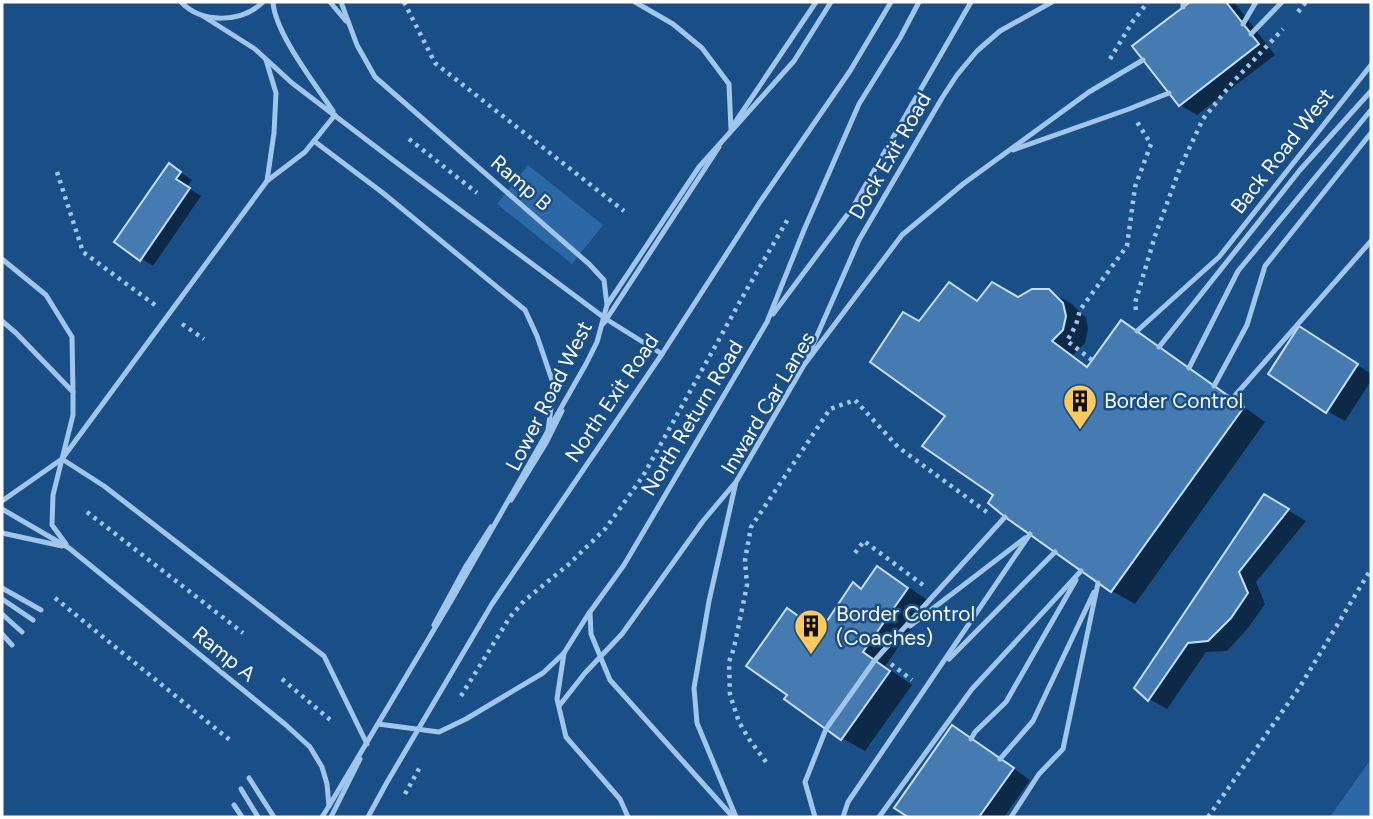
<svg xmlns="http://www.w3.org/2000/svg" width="1373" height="819" viewBox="0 0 1373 819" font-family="Figtree,sans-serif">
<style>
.green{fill:#2c68a5}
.shadow{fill:#0007}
.building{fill:#467bb2;stroke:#c6dff9;stroke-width:2}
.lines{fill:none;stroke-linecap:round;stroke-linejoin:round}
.path{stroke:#a0c6ec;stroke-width:4.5;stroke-dasharray:3.5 5;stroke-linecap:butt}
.lane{stroke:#a0c6ec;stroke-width:5}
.lane-bridge{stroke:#a0c6ec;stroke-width:5}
.labels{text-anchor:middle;stroke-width:5;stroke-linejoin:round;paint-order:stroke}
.street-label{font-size:21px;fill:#fff;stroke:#194e87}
.poi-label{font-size:21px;fill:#fff;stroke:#194e87;text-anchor:start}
</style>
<rect width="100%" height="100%" fill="#194e87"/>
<g class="green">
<polygon points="528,165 603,225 572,264 497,204"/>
<polygon points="1371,759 1371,817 1330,817"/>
</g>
<g class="shadow">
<polygon points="1193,2 1234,2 1275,55 1197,115 1180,105 1135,46"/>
<polygon points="169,165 192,180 187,187 201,196 153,266 116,242"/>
<polygon points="949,284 979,302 1018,299 1049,291 1072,304 1086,318 1088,329 1085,343 1073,355 1089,367 1122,322 1144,335 1265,422 1135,604 1112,591 1006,515 995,495 947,416 920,323"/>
<polygon points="1318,339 1371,374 1371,381 1345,421 1327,411"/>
<polygon points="1265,496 1306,521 1256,582 1265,604 1248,628 1227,651 1206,652 1167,709 1149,699"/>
<polygon points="878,568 900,581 930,602 885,666 912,685 865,751 842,738 786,699 802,619 826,625 862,590"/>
<polygon points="970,738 1030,780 1004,817 911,817 897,808"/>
</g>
<g class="building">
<polygon points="1190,2 1226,2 1259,44 1179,106 1132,46"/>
<polygon points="169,163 181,172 176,179 190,188 140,261 114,242"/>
<polygon points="949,282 977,301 992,282 1018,297 1032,289 1049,289 1063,303 1066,316 1063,330 1052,341 1087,367 1121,320 1244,407 1111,592 1005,517 988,503 993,495 922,446 945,416 870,362 903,312 919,321"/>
<polygon points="1299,326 1358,364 1326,413 1268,374"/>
<polygon points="1264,494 1289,509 1239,572 1248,593 1231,618 1208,641 1188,643 1148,701 1134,688"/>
<polygon points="877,566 908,588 863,652 890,671 841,740 784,699 787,695 746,666 787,608 801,618 805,611 825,624 853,582 861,589"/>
<polygon points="952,725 1014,768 979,817 908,817 894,808"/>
</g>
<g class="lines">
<g class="path">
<polyline points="404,2 435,63 624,211"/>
<polyline points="1298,12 1306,2"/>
<polyline points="1110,59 1133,21 1148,2"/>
<polyline points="409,139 477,193"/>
<polyline points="57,172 83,252 155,305"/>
<polyline points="1136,310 1135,303 1155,236 1180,168 1203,119 1233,82 1283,29"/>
<polyline points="182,324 204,339"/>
<polyline points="1092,360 1067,341 1076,325 1080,310 1127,246 1135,187 1151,144 1137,122"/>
<polyline points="87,512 243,633"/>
<polyline points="855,553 864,541 923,585"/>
<polyline points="55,598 231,741"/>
<polyline points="891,664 912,680"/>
<polyline points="282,679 334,723"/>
<polyline points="461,696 510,617 524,601 568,565 606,528 643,476 747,289 788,219"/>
<polyline points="766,762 749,739 739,722 730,695 729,662 734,648 747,585 745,560 751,527 830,409 855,400 898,447 988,513"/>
<polyline points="405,794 420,767"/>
<polyline points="1208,817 1301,685 1371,569"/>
</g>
<g class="lane">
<path d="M181,2C202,24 242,23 263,2"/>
<path d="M273,2C275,33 315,84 333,111"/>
<polyline points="330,2 346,21"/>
<polyline points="341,2 357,45 375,77 589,264 604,280 607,305"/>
<polyline points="635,2 673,24 702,48 729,84 731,130"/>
<polyline points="1183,2 1183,7"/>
<polyline points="203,16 255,49 292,83 393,160 606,319 662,354"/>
<polyline points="1243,24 1256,2"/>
<polyline points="1251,34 1282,2"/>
<polyline points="266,60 276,93 274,133 267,181"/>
<polyline points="734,124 816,2"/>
<polyline points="314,141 383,193 525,310 537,336 554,386 548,430"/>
<polyline points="1013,150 1129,109 1169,93"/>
<polyline points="2,259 46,295 72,337 73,392"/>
<polyline points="773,314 853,207 971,2"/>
<polyline points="2,321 16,333 73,392 73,415 53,495 52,525 66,544"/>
<polyline points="604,323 719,147"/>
<polyline points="1137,331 1219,257 1371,65"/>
<polyline points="1159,347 1300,170 1371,91"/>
<polyline points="808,356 859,240 942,98 957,75 977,51 1000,31 1052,2"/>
<polyline points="1189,368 1238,271 1371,110"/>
<polyline points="1214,386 1247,325 1265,266 1371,133"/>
<polyline points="1232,399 1371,241"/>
<polyline points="62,459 104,486 324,656 367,744"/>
<polyline points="511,500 546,443 562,411"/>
<polyline points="2,501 62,459 267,181 305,152 335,115"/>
<polyline points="2,509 69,548 286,725 310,747 322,767 327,784 329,806 322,817"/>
<polyline points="2,533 62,546"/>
<polyline points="2,588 41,610"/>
<polyline points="2,599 33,620"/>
<polyline points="589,613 564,653 557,699 566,737 620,799 628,817"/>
<polyline points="2,614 22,632"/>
<polyline points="434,625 466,566 491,527"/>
<polyline points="910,626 1025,538"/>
<polyline points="2,634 12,645"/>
<polyline points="949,659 1055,552"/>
<polyline points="559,706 585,673 622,634 703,521 735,483"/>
<polyline points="378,724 439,732 466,719 543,673 564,653"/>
<polyline points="971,739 975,732 1006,702 1076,580"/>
<polyline points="1000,759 1033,721 1094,592"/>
<polyline points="249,778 274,817"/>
<polyline points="241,789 258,817"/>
<polyline points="234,805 242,817"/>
<polyline points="331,817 360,759"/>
<polyline points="368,817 386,784 492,604 662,354 760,202 850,71 891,2"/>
<polyline points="733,817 610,680 591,634 590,612 624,565 767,322 804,230 859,104 900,38 919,2"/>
<polyline points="736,817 697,723 694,688 709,601 736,482 804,365 902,235 963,184 1089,92 1143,60"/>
<polyline points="815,817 805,782 826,729 875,660 1005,517"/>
<polyline points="843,817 848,802 1030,534"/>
<polyline points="879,817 972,689 1081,571"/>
<polyline points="1011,817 1039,774 1063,749 1098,583"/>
</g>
<polyline class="lane-bridge" points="329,806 451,601 586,364 597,342 607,305 699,167 794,61 831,2"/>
</g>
<defs>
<g id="building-pin" transform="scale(1.75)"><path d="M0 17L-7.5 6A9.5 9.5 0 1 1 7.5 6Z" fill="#ffc95c" stroke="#194e87"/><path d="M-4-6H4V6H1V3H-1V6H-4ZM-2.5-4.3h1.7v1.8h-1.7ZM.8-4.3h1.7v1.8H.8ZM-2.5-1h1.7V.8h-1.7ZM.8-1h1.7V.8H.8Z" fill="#111"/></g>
</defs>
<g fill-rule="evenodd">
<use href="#building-pin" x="1080" y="401"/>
<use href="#building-pin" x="811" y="626"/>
</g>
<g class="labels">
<g class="street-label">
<text transform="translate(1282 151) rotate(-52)" y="7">Back Road West</text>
<text transform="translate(890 156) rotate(-60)" y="7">Dock Exit Road</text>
<text transform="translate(521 183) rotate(41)" y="7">Ramp B</text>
<text transform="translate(549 396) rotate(-63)" y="7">Lower Road West</text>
<text transform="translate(612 398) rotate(-56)" y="7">North Exit Road</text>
<text transform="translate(768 403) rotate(-59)" y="7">Inward Car Lanes</text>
<text transform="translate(692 418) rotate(-59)" y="7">North Return Road</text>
<text transform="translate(224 654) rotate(39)" y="7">Ramp A</text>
</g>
<g class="poi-label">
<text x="1104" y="408">Border Control</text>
<text x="836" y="621">Border Control<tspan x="836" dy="24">(Coaches)</tspan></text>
</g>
</g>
<rect width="1373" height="819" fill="none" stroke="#ffffff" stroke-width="7"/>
</svg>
